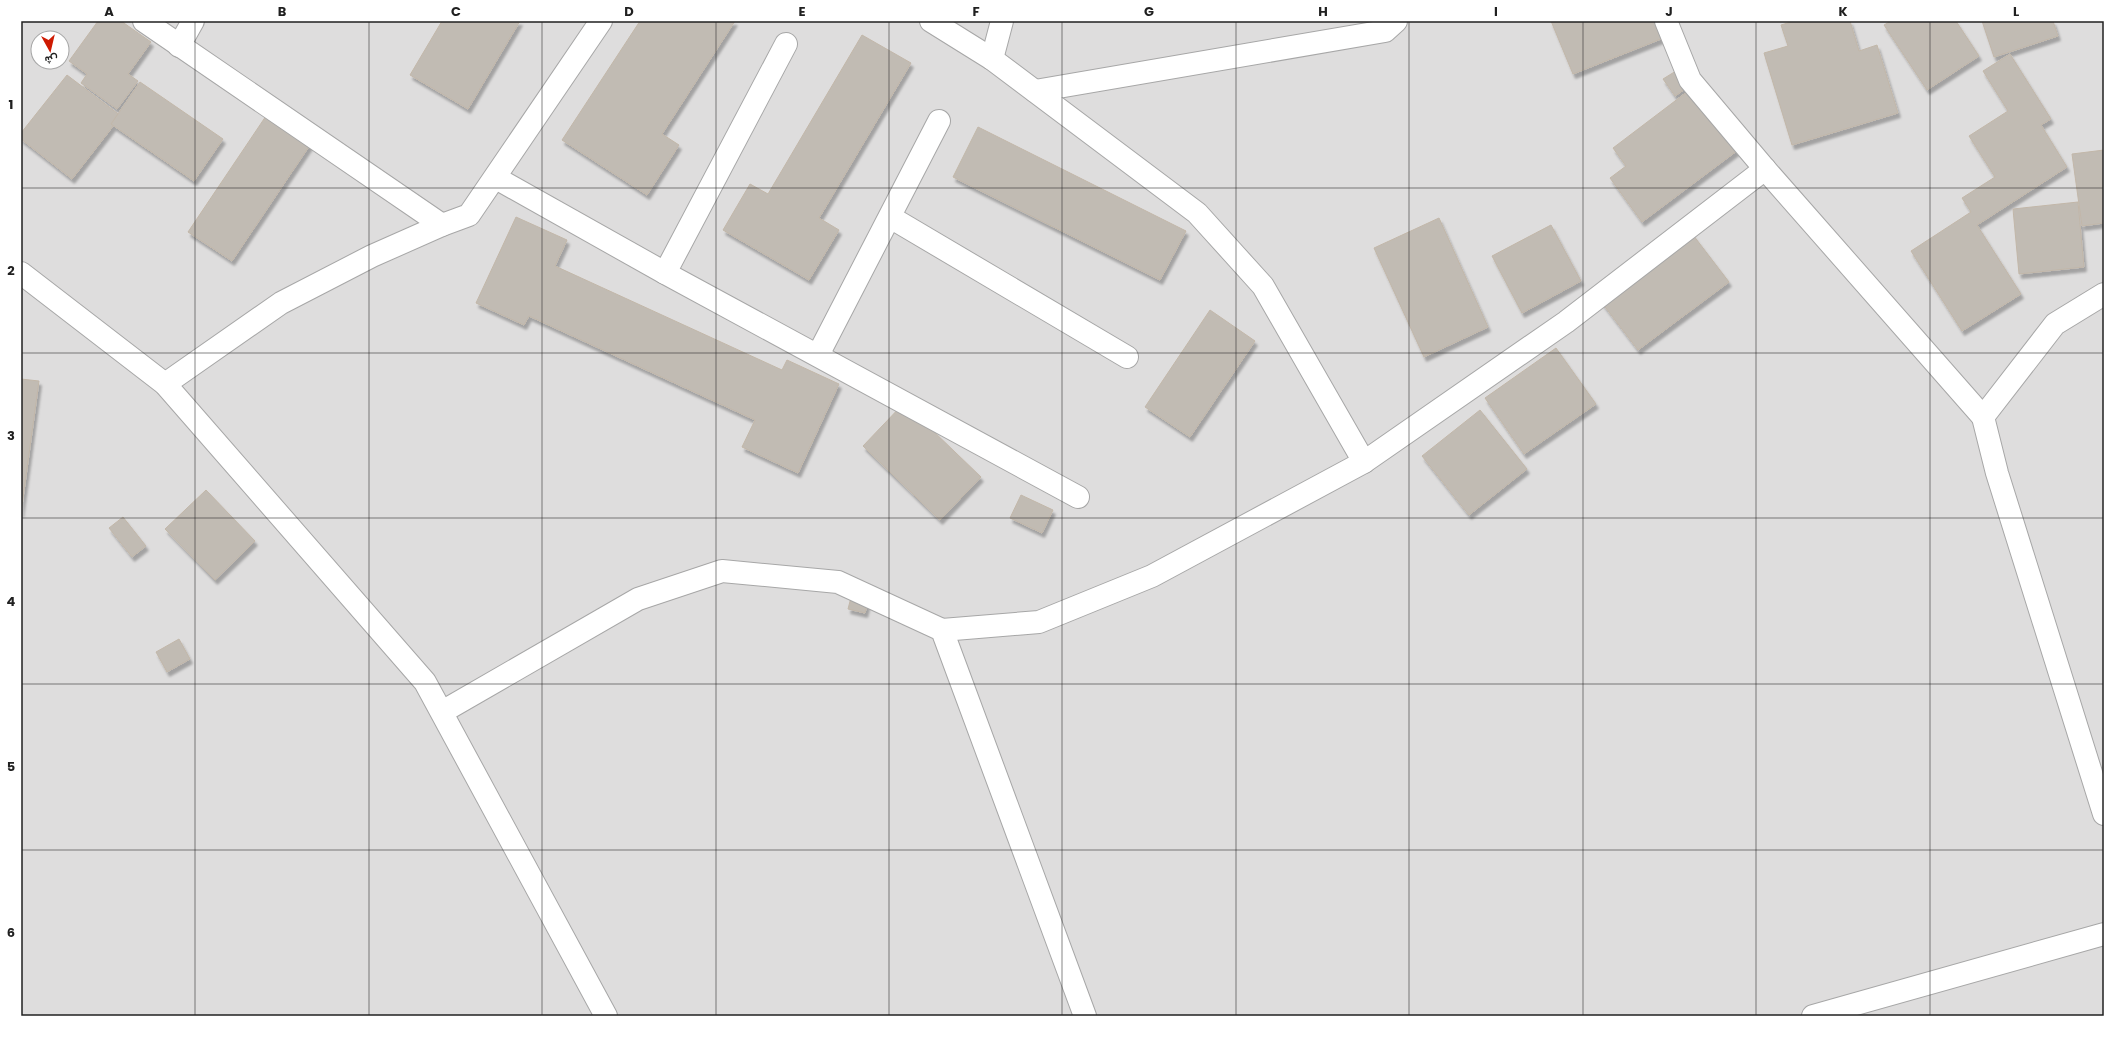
<svg xmlns="http://www.w3.org/2000/svg" width="2125" height="1037" viewBox="0 0 2125 1037" font-family="Poppins,Vazirmatn,sans-serif">
<style>
.residential{fill:#dedddd;fill-rule:evenodd}
.building{fill:#c1bbb3;stroke:#c2b7a9;filter:url(#shadow)}
.lines{fill:none;stroke-linecap:round;stroke-linejoin:round}
.street-casing{stroke:#a7a7a7;stroke-width:24}
.street{stroke:#fff;stroke-width:22}
.grid{fill:none;stroke:#202020;stroke-width:1;stroke-opacity:0.55}
.neatline{fill:none;stroke:#202020;stroke-width:1.5}
.grid-label{font-size:13px;text-anchor:middle;font-weight:bold;fill:#202020}
</style>
<defs>
<filter id="shadow"><feDropShadow dx="2.5" dy="4.5" stdDeviation="1" flood-color="#0004"/></filter>
</defs>
<rect width="100%" height="100%" fill="#f1efe7"/>
<path class="residential" d="M21,21H2104V1016H21ZM38,38H62V62H38Z"/>
<g class="building">
<polygon points="98,21 121,21 151,42 128,74 138,81 117,109 81,83 87,74 69,61"/>
<polygon points="442,21 520,21 468,109 410,75"/>
<polygon points="640,21 735,21 662,134 679,145 647,195 562,140"/>
<polygon points="1551,21 1665,21 1671,35 1573,74"/>
<polygon points="1794,21 1850,21 1859,51 1877,45 1898,113 1792,145 1764,53 1788,46 1781,25"/>
<polygon points="1891,21 1956,21 1979,56 1927,90 1884,25"/>
<polygon points="1982,21 2053,21 2058,36 1994,57"/>
<polygon points="862,35 911,63 819,218 839,230 809,280 723,230 750,184 768,194"/>
<polygon points="2010,54 2051,119 2041,125 2067,167 1977,225 2021,294 1962,331 1911,251 1971,212 1962,198 1995,177 1969,136 2008,111 1983,71"/>
<polygon points="1684,66 1695,82 1675,96 1663,79"/>
<polygon points="67,75 121,116 72,179 21,139 21,133"/>
<polygon points="140,82 223,139 194,181 111,124"/>
<polygon points="1700,82 1746,144 1642,222 1610,178 1626,166 1613,148"/>
<polygon points="268,113 312,142 232,261 188,232"/>
<polygon points="978,127 1186,231 1160,280 953,177"/>
<polygon points="2104,150 2104,223 2082,226 2072,154"/>
<polygon points="2078,202 2084,267 2019,274 2013,209"/>
<polygon points="516,217 567,240 555,266 782,370 787,360 839,384 798,473 742,447 755,420 529,316 524,325 476,303"/>
<polygon points="1439,218 1488,327 1424,357 1374,248"/>
<polygon points="1551,225 1581,281 1522,313 1492,256"/>
<polygon points="1690,231 1729,282 1638,350 1599,299"/>
<polygon points="1210,310 1255,341 1190,437 1145,407"/>
<polygon points="1556,348 1596,404 1524,454 1485,398"/>
<polygon points="21,379 39,381 21,513"/>
<polygon points="904,403 981,477 940,520 863,446"/>
<polygon points="1480,410 1527,469 1469,515 1422,456"/>
<polygon points="206,490 255,541 215,580 165,529"/>
<polygon points="1021,495 1053,510 1042,533 1010,518"/>
<polygon points="123,517 146,546 132,557 109,528"/>
<polygon points="854,586 871,590 865,613 848,609"/>
<polygon points="179,639 190,659 167,672 156,652"/>
</g>
<g class="lines">
<g class="street-casing">
<g id="street">
<polyline points="144,21 442,225 469,215 601,21"/>
<polyline points="931,21 992,59 1197,213 1263,286 1364,462"/>
<polyline points="1666,21 1690,80 1765,169 1983,417"/>
<polyline points="179,46 193,21"/>
<polyline points="992,59 1002,21"/>
<polyline points="1035,91 1385,31 1396,21"/>
<polyline points="496,178 665,273 1078,497"/>
<polyline points="890,217 1127,357"/>
<polyline points="21,273 165,384 425,682 606,1016"/>
<polyline points="665,273 786,44"/>
<polyline points="2104,294 2055,324 1983,417 1997,473 2104,814"/>
<polyline points="818,355 939,121"/>
<polyline points="165,384 281,303 372,256 442,225"/>
<polyline points="942,630 1039,622 1152,576 1364,462 1566,322 1765,169"/>
<polyline points="442,712 638,599 722,571 838,582 942,630 1085,1016"/>
<polyline points="1813,1016 2104,934"/>
</g>
</g>
<use href="#street" class="street"/>
</g>
<path class="grid" d="M195,21V1016M369,21V1016M542,21V1016M716,21V1016M889,21V1016M1062,21V1016M1236,21V1016M1409,21V1016M1583,21V1016M1756,21V1016M1930,21V1016M21,188H2104M21,353H2104M21,518H2104M21,684H2104M21,850H2104"/>
<rect width="2125" height="1037" fill="none" stroke="#ffffff" stroke-width="44"/>
<g transform="translate(50 50) rotate(172)"><circle r="19" fill="#ffffff" stroke="#a6a6a6"/>
<path d="M0-3L7 15L0 10L-7 15Z" fill="#ce1a02"/>
<text y="-6" font-size="11" font-weight="bold" text-anchor="middle" fill="#202020">ش</text>
</g>
<rect x="22" y="22" width="2081" height="993" class="neatline"/>
<g class="grid-label">
<text x="109" y="16">A</text>
<text x="282" y="16">B</text>
<text x="456" y="16">C</text>
<text x="629" y="16">D</text>
<text x="802" y="16">E</text>
<text x="976" y="16">F</text>
<text x="1149" y="16">G</text>
<text x="1323" y="16">H</text>
<text x="1496" y="16">I</text>
<text x="1669" y="16">J</text>
<text x="1843" y="16">K</text>
<text x="2016" y="16">L</text>
<text x="11" y="109">1</text>
<text x="11" y="275">2</text>
<text x="11" y="440">3</text>
<text x="11" y="606">4</text>
<text x="11" y="771">5</text>
<text x="11" y="937">6</text>
</g>
</svg>
